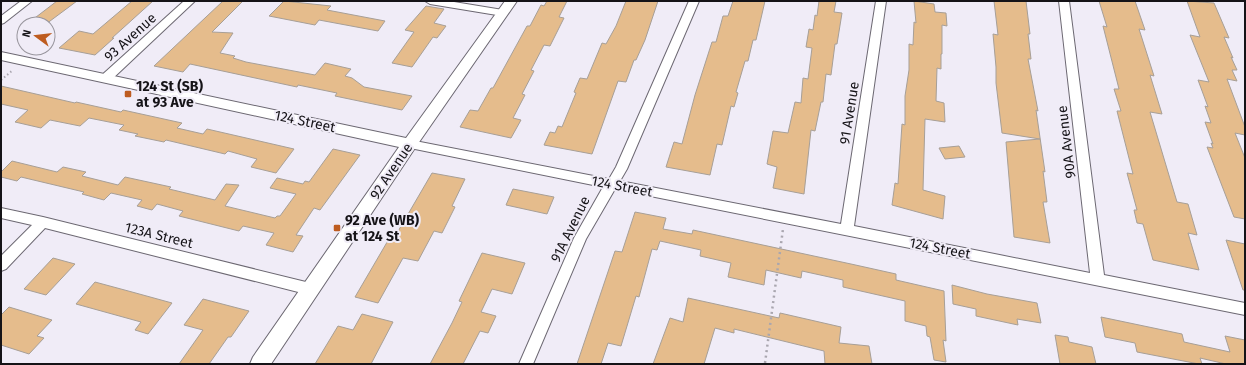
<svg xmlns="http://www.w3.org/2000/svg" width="1246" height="365" viewBox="0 0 1246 365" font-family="'Fira Sans',sans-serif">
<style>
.building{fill:#e5bc8c;stroke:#a79f97}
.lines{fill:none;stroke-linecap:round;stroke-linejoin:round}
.minor-casing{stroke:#6c6872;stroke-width:2}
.tertiary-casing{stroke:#6c6872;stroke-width:2}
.path-far1{stroke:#a9a6af;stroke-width:2;stroke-dasharray:1.5 2.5;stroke-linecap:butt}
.path{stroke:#a9a6af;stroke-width:2.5;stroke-dasharray:2 3.5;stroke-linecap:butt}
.minor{fill:#fff;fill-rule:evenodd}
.tertiary{fill:#fff;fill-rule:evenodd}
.poi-dot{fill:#be5c20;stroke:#f0ecf7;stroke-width:1.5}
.labels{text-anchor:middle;stroke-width:4;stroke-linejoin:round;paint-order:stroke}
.street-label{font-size:14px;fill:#151317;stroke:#f0ecf7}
.poi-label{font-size:14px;font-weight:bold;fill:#151317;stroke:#f0ecf7;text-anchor:start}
</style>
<rect width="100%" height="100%" fill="#f0ecf7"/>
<g class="building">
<polygon points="57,1 77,1 46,24 27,24"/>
<polygon points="132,1 153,1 112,38 114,38 95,55 59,48 79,31 93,34"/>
<polygon points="223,1 243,1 212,32 233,33 220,53 235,56 233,58 246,62 315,75 325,63 351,69 345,76 352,78 364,87 412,96 402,110 335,96 337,93 298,85 297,87 190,64 183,72 154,66"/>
<polygon points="284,1 331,6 327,10 385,21 378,31 319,20 315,25 269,16"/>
<polygon points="547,1 567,1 559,17 564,18 550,46 544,45 531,70 534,71 522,94 525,95 513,118 521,120 511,138 460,127 470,110 478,111 491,88 493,88 527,26 530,26 541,5 544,6"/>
<polygon points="626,1 658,1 645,40 636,60 634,60 626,82 618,81 592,154 544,145 550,132 555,133 558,126 562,127 576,93 574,92 580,78 587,79 602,43 606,44 616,26"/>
<polygon points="733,1 765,1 756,40 753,40 748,61 745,61 736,92 738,93 734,107 731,106 722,145 717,144 710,175 666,167 674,142 682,144 695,95 712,42 716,42 723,16 728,16"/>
<polygon points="819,1 836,1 834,12 842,13 837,44 835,44 831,75 826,74 823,102 821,102 815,131 811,130 804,194 773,188 777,167 767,164 773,131 788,133 795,102 801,103 803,78 808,79 812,48 806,47 809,29 813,30 815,15 817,16"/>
<polygon points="914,1 934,4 935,12 946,13 947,26 942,25 942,54 941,54 941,69 937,68 936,101 944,103 945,122 925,119 923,190 945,196 943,219 892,205 895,183 898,184 902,124 905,125 905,96 909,70 909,44 913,45 914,22 916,23"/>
<polygon points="994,1 1026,1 1030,34 1028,34 1031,59 1028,59 1038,111 1036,110 1045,172 1043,171 1047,202 1043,202 1050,243 1014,237 1006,142 1040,139 1002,133 996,83 996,67 993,34 998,35"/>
<polygon points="1099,1 1135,1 1145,30 1139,29 1154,76 1150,75 1162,114 1150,112 1177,202 1188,204 1197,235 1188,233 1199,270 1153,260 1143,224 1137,223 1134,210 1137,210 1127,173 1133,174 1117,111 1121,111 1114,89 1119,89 1103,26 1107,27"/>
<polygon points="1187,1 1214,3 1229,38 1224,37 1233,58 1231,57 1237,70 1232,70 1237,81 1227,79 1245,127 1245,135 1235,133 1245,158 1245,219 1234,217 1207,147 1213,148 1211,143 1213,144 1205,122 1211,123 1205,106 1208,107 1198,80 1209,82 1190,35 1200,37"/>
<polygon points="426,6 444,9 434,23 446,26 437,38 433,37 412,67 392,63 414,32 405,30"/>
<polygon points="1,86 75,103 76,102 121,112 123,110 182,123 177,128 203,134 207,129 294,149 276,173 251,167 257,159 228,151 225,154 166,140 164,142 135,136 138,134 119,130 124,125 89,118 80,126 50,120 41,128 15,122 28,110 1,104"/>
<polygon points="959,146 965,157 945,159 939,148"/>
<polygon points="333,149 360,155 320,210 314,208 296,235 303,236 293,252 266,245 274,233 243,226 239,231 179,216 183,211 157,204 152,210 137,206 142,200 111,193 104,200 82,194 84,192 21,177 17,181 1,177 1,172 12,161 57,172 63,167 86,172 82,176 118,185 125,177 171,187 169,189 215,200 226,184 239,185 225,206 275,218 277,216 280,216 296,194 270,188 277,178 303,184 305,181 309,182"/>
<polygon points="432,173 465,179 452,206 455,207 442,233 434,231 418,261 403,258 378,303 355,297 393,232 397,233"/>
<polygon points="513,189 554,197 547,214 506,205"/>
<polygon points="635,212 666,218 663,229 692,234 693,230 851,264 896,274 896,280 944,291 946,341 943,340 946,362 934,360 930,337 927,336 926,326 905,321 905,301 843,287 843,280 802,271 801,278 766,270 764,285 728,277 731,263 700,256 701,250 660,241 657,250 652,249 639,297 636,296 621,346 608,343 601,364 577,364 615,251 622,252"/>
<polygon points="1226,240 1245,244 1245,290 1243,290"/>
<polygon points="482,253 525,263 512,294 492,289 481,312 496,316 488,333 480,331 463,364 430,364 452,323 462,302 459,301"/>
<polygon points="53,258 75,264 46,295 24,289"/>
<polygon points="95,282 132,292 172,303 148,334 135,330 141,322 76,304"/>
<polygon points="952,285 987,294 1037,303 1041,323 1017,319 1018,325 976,316 976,309 953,304"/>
<polygon points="688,298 779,318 780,313 841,327 839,343 869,346 872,364 825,364 824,351 734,329 734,333 715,328 704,364 653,364 670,318 683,322"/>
<polygon points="203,299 249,311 231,337 228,337 209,364 179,364 203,330 184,325"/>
<polygon points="9,307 52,320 37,336 44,338 29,354 1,345 1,315"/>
<polygon points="362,314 393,322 371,364 315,364 338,326 353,330"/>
<polygon points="1101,317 1182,334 1184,342 1230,352 1225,336 1245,340 1245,364 1226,364 1200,358 1202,364 1199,364 1137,352 1135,343 1105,337"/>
<polygon points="1055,335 1068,337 1069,342 1092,347 1096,364 1060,364"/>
</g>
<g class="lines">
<g class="minor-casing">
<g id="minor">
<polygon points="21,1 32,1 4,23 1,24 1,16"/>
<polygon points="184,1 195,1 110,81 102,81 101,78 102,75"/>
<polygon points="425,1 448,1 503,10 508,13 503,16 430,4"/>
<polygon points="689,1 699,1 627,169 620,181 841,224 876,1 886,1 854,226 1090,273 1059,1 1069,1 1104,275 1245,303 1245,315 615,189 586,239 533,364 519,364 574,238 603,187 410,148 406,147 404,144 406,141 410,140 609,179 616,167"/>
<polygon points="1,208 43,217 310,283 315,285 317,289 315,293 310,295 45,228 6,269 1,271 1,256 32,225 1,218"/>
</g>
</g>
<g class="tertiary-casing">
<polygon id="tertiary" points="505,1 517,1 415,148 271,364 250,364 253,357 399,147 1,60 1,52 406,138"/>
</g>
<polyline class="path-far1" points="1,80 13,70"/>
<polyline class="path" points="765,363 783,229"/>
<use href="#minor" class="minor"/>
<use href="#tertiary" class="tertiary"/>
</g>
<g class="poi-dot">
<rect x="124" y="90" width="8" height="8" rx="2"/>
<rect x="333" y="224" width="8" height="8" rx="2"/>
</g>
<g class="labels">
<g class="street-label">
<text transform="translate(130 37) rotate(-42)" y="5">93 Avenue</text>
<text transform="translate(849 113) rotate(-81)" y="5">91 Avenue</text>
<text transform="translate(305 121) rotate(12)" y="5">124 Street</text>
<text transform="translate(1066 142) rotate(-97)" y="5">90A Avenue</text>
<text transform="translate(391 171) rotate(-56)" y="5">92 Avenue</text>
<text transform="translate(622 186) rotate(11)" y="5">124 Street</text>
<text transform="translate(570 229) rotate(-64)" y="5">91A Avenue</text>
<text transform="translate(159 235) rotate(14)" y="5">123A Street</text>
<text transform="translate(940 248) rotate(11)" y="5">124 Street</text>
</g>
<g class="poi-label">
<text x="136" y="91">124 St (SB)<tspan x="136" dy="16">at 93 Ave</tspan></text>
<text x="345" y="225">92 Ave (WB)<tspan x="345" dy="16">at 124 St</tspan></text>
</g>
</g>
<rect width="1246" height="365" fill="none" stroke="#151317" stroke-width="4"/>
<g transform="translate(36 36) rotate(285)"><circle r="19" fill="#f0ecf7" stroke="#98959d"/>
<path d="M0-3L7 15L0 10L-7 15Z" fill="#be5c20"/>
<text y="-6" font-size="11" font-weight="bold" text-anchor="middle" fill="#151317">N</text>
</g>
</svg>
